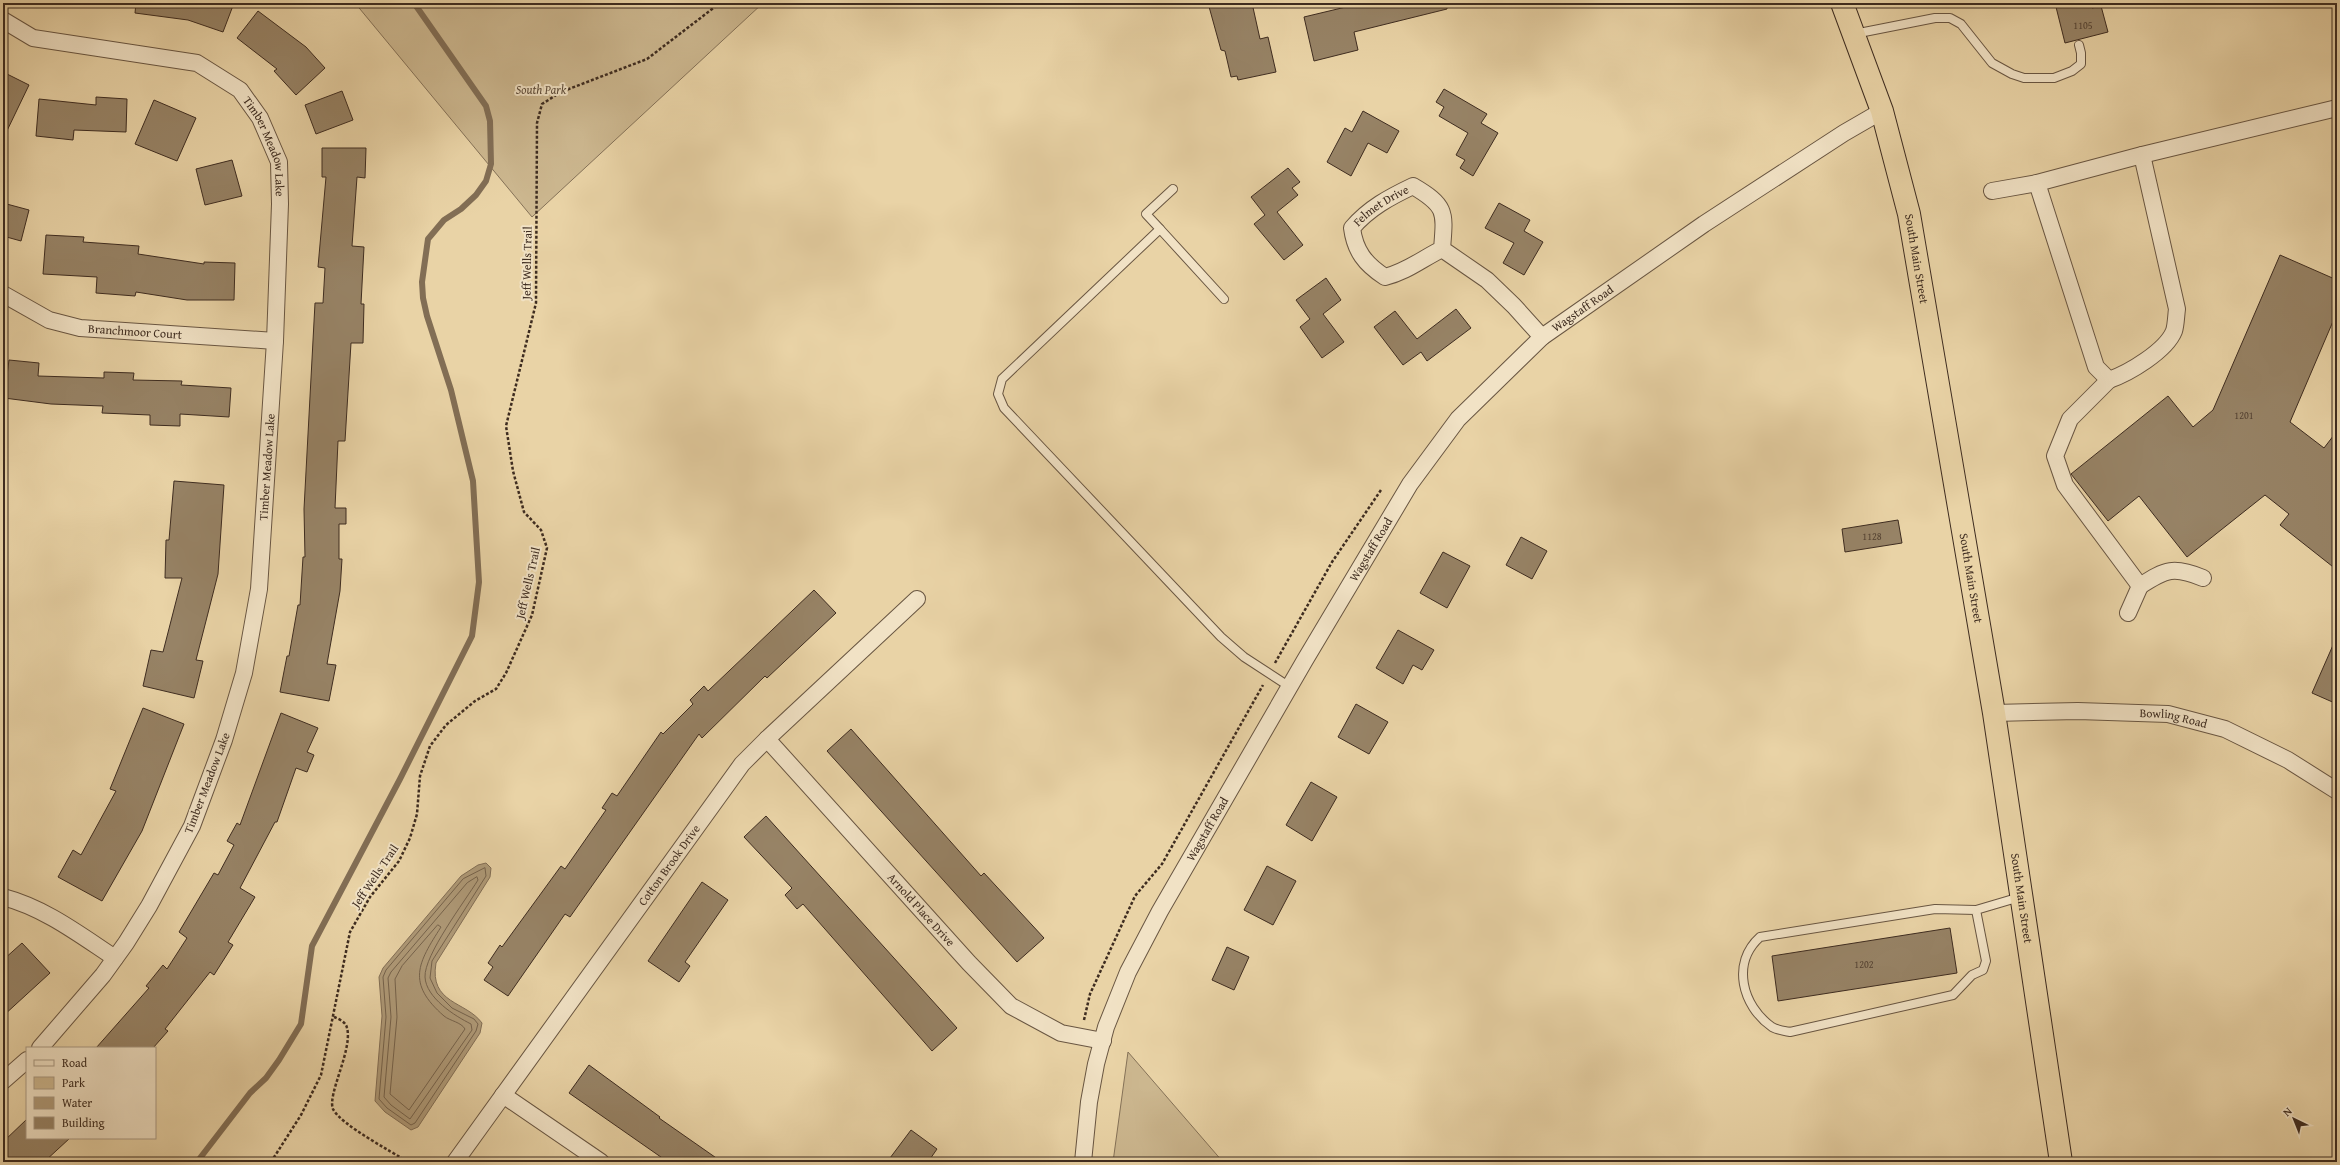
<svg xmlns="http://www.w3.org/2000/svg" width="2340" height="1165" viewBox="0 0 2340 1165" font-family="'Gentium Book Plus',serif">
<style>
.green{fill:#ccb78f;stroke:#857258}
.water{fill:#af9a78;stroke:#826e55}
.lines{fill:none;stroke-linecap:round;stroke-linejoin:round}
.shore{stroke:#76634c;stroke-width:1}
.stream{stroke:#826e55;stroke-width:6}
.building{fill:#978366;stroke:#3e2c20}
.service-casing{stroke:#695642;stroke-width:10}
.minor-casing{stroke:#695642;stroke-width:18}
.trunk-casing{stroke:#3e2c20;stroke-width:24}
.path{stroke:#3e2c20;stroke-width:2.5;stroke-dasharray:3 2;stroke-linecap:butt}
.service{stroke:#f1e2c5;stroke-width:8}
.minor{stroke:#f1e2c5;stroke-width:16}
.trunk{stroke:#e9d3a6;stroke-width:22}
.labels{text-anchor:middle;stroke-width:4;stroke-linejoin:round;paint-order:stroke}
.number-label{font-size:10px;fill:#544232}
.park-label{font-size:12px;font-style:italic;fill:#5a4836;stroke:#f1e2c5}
.street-label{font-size:12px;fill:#3e2c20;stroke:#f1e2c5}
</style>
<rect width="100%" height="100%" fill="#e9d3a6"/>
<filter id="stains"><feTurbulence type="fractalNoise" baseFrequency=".005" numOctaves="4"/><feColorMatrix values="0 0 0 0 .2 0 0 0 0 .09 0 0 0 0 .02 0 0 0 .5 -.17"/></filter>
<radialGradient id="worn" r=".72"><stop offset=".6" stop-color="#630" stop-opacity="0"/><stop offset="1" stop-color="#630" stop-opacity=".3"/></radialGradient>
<g class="green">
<polygon points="355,3 763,3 532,217"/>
<polygon points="1128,1052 1223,1162 1113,1162"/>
</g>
<path class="water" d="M486,863L491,868L490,877L436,963C429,1004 466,1001 482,1023L480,1033L418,1127L411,1130L385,1112L375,1101L382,1016L379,977L383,968L461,876L478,865Z"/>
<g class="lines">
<g class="shore">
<polygon points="485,868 486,876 432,961 430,978 437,993 452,1008 474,1019 478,1024 476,1031 415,1123 411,1125 387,1108 379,1099 386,1017 383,977 386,970 463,879"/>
<path d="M477,877L478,880C465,901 424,955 425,977C426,998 455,1016 471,1024L472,1030L410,1119L391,1105L384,1097L391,1017L388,978L391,972L467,883Z"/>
<path d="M438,925L441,927C418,963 406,983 444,1016C450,1021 461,1022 465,1029L409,1110L390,1094L397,1017L395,979L402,966Z"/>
</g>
<polyline class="stream" points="197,1162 250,1093 266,1078 279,1060 301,1024 312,946 400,779 472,636 479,582 473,481 451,390 427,316 423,298 422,282 428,239 444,220 461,209 476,195 486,181 491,164 490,121 486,106 414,3"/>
</g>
<g class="building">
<polygon points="136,3 234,3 223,32 188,20 135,13"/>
<polygon points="1208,3 1252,3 1260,39 1268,37 1276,72 1238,80 1237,76 1231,77 1225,51 1221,50"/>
<polygon points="1349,3 1447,3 1447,9 1354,32 1358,50 1314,61 1304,17 1350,6"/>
<polygon points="2055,3 2091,3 2092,8 2101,6 2108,32 2065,43"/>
<polygon points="258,11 306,47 325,68 296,95 274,71 277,69 237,38"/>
<polygon points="3,72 29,85 3,139"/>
<polygon points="1444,89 1487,114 1481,123 1498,133 1473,176 1460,168 1465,160 1456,155 1468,133 1439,116 1444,107 1436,102"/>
<polygon points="342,91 353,120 316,134 305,105"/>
<polygon points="96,97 127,99 126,132 74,130 73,140 36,136 39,99 96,105"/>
<polygon points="154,100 196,118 177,161 135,144"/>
<polygon points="1363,111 1399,131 1387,153 1368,143 1351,176 1327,162 1345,128 1352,132"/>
<polygon points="322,148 366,148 365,178 357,177 352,246 364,247 361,304 364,304 363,343 351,343 345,441 338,441 335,508 346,508 346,524 339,524 339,559 342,559 340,591 327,664 336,665 329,701 280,692 287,656 289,656 298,605 300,605 303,557 305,557 304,509 315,303 323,303 325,268 318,267 326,177 322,177"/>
<polygon points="232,160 242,196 205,205 196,169"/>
<polygon points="1288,168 1300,182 1292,188 1298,195 1277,212 1303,245 1284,260 1254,224 1265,215 1251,197"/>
<polygon points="3,203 29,210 21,241 3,236"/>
<polygon points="1499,203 1530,220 1524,231 1543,242 1524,275 1503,263 1514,243 1485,228"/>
<polygon points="46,235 84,237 83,242 139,246 138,254 204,264 204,262 235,263 234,300 187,300 136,292 135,296 96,293 97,277 43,274"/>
<polygon points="2280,255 2337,280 2337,312 2290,422 2324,448 2337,431 2337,570 2280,525 2289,514 2265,495 2187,557 2139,496 2108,521 2071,474 2168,396 2193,427 2213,410"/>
<polygon points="1326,278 1341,300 1323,314 1344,342 1322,358 1300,327 1310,319 1296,300"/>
<polygon points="1456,309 1471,328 1427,361 1421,352 1403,365 1374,327 1395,311 1417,339"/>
<polygon points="9,360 39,363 38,376 104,378 104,372 134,373 133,380 182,381 181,385 231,388 229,417 180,414 180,426 150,425 150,415 102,413 103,406 51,404 4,398"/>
<polygon points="174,481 224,485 218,574 196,660 203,661 194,698 143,686 151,650 163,652 182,578 165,578 166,540 169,540"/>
<polygon points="1898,520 1902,543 1845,552 1842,529"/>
<polygon points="1521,537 1547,551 1532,579 1506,565"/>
<polygon points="1443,552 1470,566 1447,608 1420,593"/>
<polygon points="814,590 836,613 767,678 765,676 702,738 699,734 570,917 565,914 508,996 484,980 493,967 488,963 500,945 502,947 561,866 565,869 606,810 602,808 612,793 617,796 661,732 663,734 693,704 690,700 704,686 708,691"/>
<polygon points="1398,630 1434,650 1422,670 1413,665 1403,684 1376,668"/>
<polygon points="2337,636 2337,704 2312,693"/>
<polygon points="1356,704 1388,722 1369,754 1338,737"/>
<polygon points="143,708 184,724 142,831 102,901 58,877 73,850 81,855 116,791 110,789"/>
<polygon points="281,713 318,728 307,752 314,755 307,772 296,768 277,822 275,822 240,888 255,897 228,942 233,945 214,975 210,972 165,1029 168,1031 153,1048 96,1048 149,988 146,986 163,965 167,969 187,938 179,932 214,873 218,875 234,845 227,841 237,823 240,825"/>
<polygon points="851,729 981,876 984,873 1044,938 1017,962 827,751"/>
<polygon points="1311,782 1337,797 1312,841 1286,825"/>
<polygon points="766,816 957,1028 932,1051 803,904 797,909 785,895 792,888 744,837"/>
<polygon points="1267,866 1296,881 1273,925 1244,910"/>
<polygon points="702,882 728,900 685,962 690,966 679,982 648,961"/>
<polygon points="1950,928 1957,973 1778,1001 1772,956"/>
<polygon points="22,943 50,973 3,1016 3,960"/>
<polygon points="1227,947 1249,957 1234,990 1212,980"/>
<polygon points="589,1065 660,1117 659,1118 722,1162 668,1162 569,1093"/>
<polygon points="27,1119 27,1138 70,1138 44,1162 3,1162 3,1142"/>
<polygon points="911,1130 937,1149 928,1162 887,1162"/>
</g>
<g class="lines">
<g class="service-casing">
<g id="service">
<polyline points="1854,34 1935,18 1950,18 1961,24 1992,63 2012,74 2024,78 2054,78 2072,71 2081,64 2081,53 2079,45"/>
<polyline points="1160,229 1146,214 1173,189"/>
<polyline points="1224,299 1160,229 1002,379 998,394 1004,408 1221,637 1244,657 1290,687"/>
<path d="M1976,910L1986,961L1983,970L1972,975L1953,995L1790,1032C1785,1031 1777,1030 1772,1027C1742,1006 1731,963 1760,937L1935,909L1976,910L2020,897"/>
</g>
</g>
<g class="minor-casing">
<g id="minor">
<path id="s1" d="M3,20L33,38L197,63L240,90L260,118L279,162L280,204L275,341L259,589L244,673L224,740L192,826L149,906L126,943L103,975L40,1048"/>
<path d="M2037,183L2096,367L2109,380C2129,373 2166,351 2174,331C2176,325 2176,316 2177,309L2142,155"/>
<polyline points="1992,191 2037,183 2142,155 2337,108"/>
<path id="s2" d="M1442,249C1422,259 1406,272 1385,277C1365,264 1355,251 1352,228C1369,208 1390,197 1413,186C1447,206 1445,212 1442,249L1487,280L1514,306L1542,337"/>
<path id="s3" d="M3,294L49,320L80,328L275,341"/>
<polyline points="2109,380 2070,419 2055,456 2065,485 2140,586 2128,613"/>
<path d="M2140,586C2166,569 2174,566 2203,578"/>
<path id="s4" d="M1994,713L2078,711L2168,714L2225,729L2288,760L2337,791"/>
<path id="s5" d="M767,739L969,963L1011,1006L1061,1033L1103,1041"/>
<path d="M3,897C45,908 80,935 115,958"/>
<polyline points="3,1081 27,1060"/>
<polyline points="503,1095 601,1162"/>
<path id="s6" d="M455,1162L742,764L767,739L917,599"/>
<path id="s7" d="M1083,1162L1089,1102L1096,1064L1106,1027L1128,972L1160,911L1305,660L1410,484L1458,419L1542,337L1704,224L1844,133L1882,111"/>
</g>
</g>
<g class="trunk-casing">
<g id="trunk">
<path id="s8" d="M1842,3L1882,111L1909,214L1994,713L2061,1162"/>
</g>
</g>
<g class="path">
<polyline points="1275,663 1332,562 1381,490"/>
<path d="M334,1017C339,1019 346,1022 347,1028C353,1049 327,1095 333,1109C341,1125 391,1151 408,1162"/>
<polyline points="1084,1020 1090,994 1135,896 1162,864 1263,685"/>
<polyline points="271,1162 301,1115 321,1075 350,932 370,897 399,861 410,838 417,814 420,776 430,746 446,725 475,701 496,689 506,673 532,615 547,548 541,530 524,512 513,471 506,426 536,303 537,123 542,104 561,92 647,59 720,3"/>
</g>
<use href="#service" class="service"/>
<use href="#minor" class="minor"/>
<use href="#trunk" class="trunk"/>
</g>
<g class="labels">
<g class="number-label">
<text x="2083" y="29">1105</text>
<text x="2244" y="419">1201</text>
<text x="1872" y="540">1128</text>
<text x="1864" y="968">1202</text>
</g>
<g class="park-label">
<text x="541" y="94">South Park</text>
</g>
<g class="street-label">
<text dy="4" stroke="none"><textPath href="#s1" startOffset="315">Timber Meadow Lake</textPath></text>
<text dy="4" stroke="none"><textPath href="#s2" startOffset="162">Felmet Drive</textPath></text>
<text dy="4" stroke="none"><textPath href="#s8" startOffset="267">South Main Street</textPath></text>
<text transform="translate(527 263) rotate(-89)" y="4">Jeff Wells Trail</text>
<text dy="4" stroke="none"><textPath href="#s7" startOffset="1008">Wagstaff Road</textPath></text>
<text dy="4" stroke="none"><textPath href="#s3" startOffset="140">Branchmoor Court</textPath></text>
<text transform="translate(267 467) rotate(-86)" y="4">Timber Meadow Lake</text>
<text dy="4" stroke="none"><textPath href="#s7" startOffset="684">Wagstaff Road</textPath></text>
<text dy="4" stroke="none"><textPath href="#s8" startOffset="591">South Main Street</textPath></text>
<text transform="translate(528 583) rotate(-77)" y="4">Jeff Wells Trail</text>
<text dy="4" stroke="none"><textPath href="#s4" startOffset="180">Bowling Road</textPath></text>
<text transform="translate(207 783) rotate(-69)" y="4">Timber Meadow Lake</text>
<text dy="4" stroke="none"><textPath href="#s7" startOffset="360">Wagstaff Road</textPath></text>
<text dy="4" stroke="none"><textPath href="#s6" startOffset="366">Cotton Brook Drive</textPath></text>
<text transform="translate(375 876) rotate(-56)" y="4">Jeff Wells Trail</text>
<text dy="4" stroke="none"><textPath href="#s8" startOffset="915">South Main Street</textPath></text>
<text dy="4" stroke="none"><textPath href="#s5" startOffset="230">Arnold Place Drive</textPath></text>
</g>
</g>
<rect width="2340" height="1165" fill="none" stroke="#e9d3a6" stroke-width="16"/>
<rect x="4" y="4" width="2332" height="1157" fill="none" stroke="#3e2c20" stroke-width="2"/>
<rect x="8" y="8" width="2324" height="1149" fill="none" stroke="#3e2c20"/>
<rect x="26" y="1047" width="130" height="92" fill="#f1e2c5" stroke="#a99983"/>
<rect x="34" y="1060" width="20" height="6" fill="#f1e2c5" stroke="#a99983"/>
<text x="62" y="1067" font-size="12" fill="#3e2c20">Road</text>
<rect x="34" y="1077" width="20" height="12" fill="#ccb78f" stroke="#a99983"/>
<text x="62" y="1087" font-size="12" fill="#3e2c20">Park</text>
<rect x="34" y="1097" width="20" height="12" fill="#af9a78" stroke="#a99983"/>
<text x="62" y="1107" font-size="12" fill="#3e2c20">Water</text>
<rect x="34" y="1117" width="20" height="12" fill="#978366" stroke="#a99983"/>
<text x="62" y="1127" font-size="12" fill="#3e2c20">Building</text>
<g transform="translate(2294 1119) rotate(317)" stroke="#f1e2c5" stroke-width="3" paint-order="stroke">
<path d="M0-3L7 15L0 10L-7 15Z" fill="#3e2c20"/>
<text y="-6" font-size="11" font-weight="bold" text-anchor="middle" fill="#3e2c20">N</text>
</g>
<rect width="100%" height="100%" filter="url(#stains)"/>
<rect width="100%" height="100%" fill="url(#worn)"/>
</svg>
